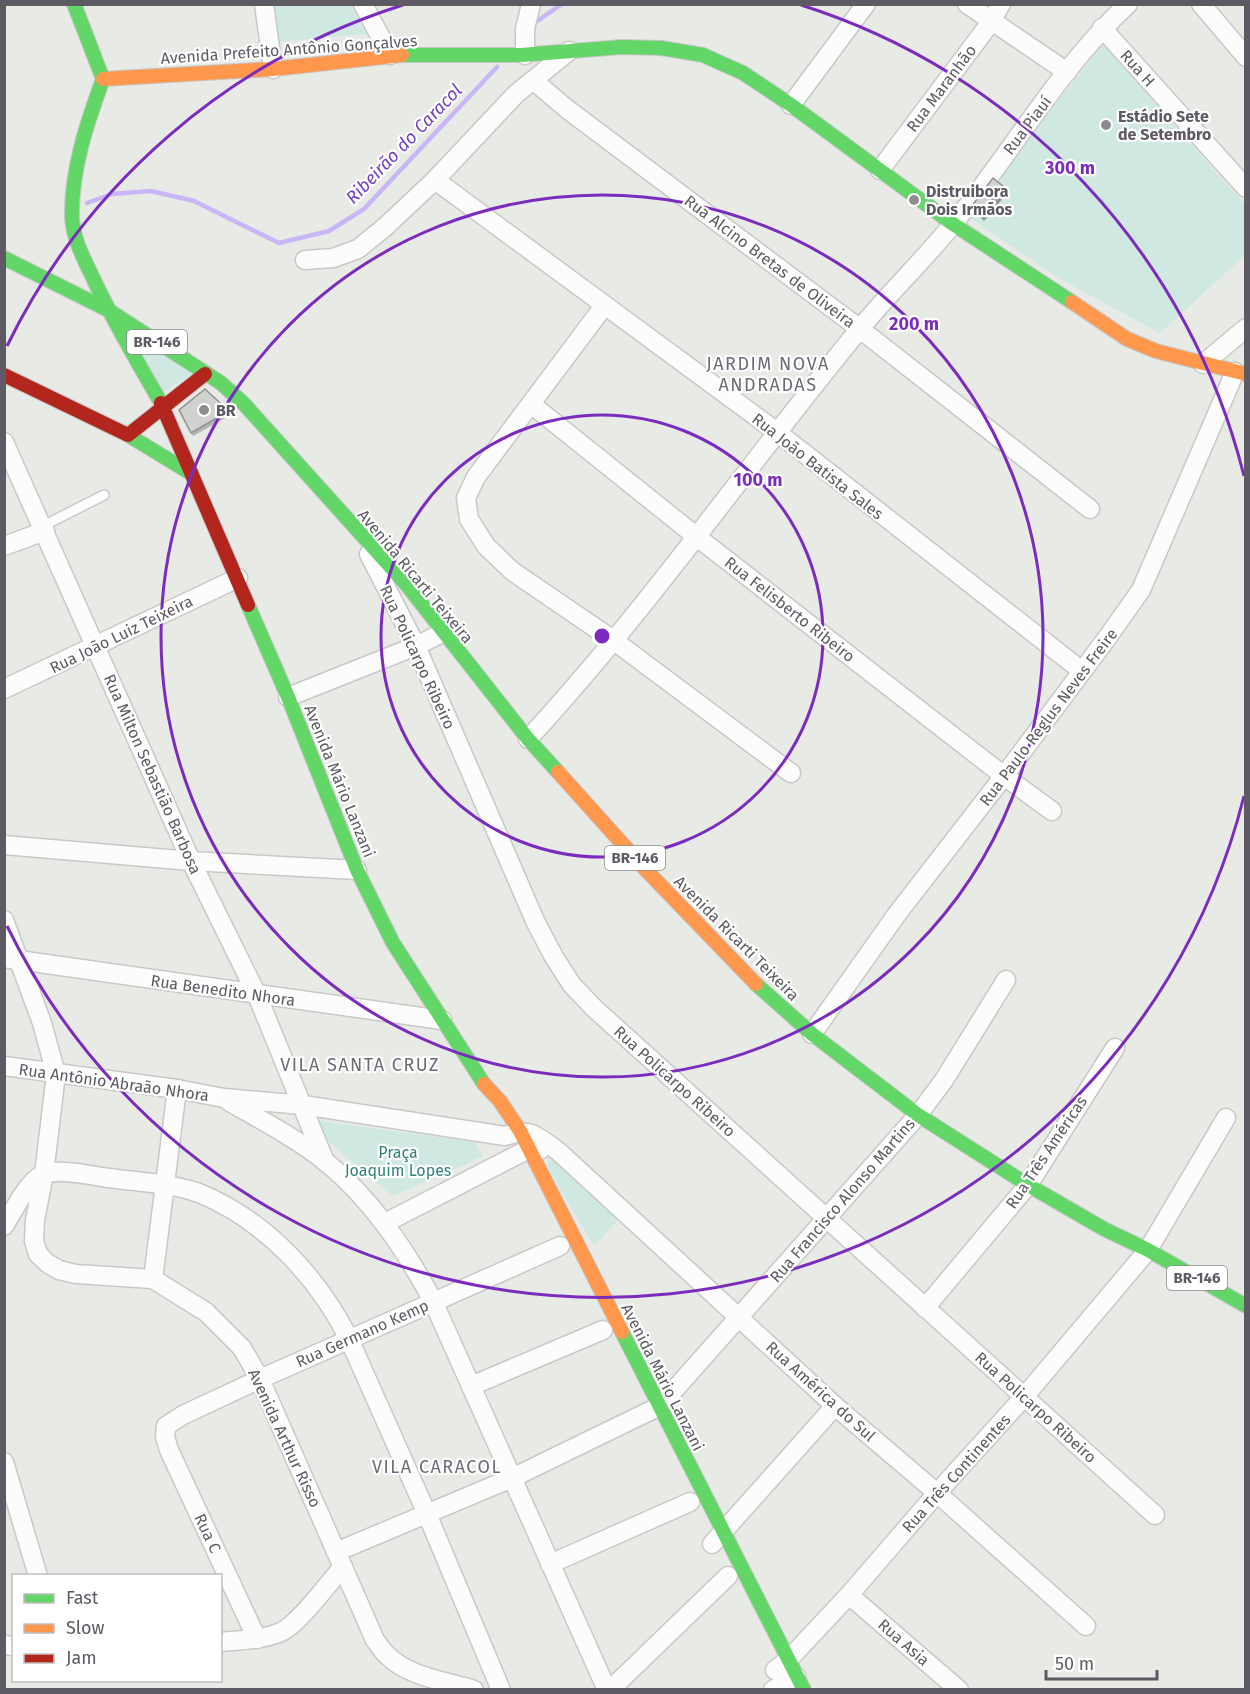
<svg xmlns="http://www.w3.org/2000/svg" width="1250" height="1694" viewBox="0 0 1250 1694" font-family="'Fira Sans',sans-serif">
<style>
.green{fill:#d0e8e2}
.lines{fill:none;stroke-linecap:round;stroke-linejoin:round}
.stream{stroke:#c9b6f7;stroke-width:4.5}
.lane-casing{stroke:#c9c8c8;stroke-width:12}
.street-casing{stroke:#c9c8c8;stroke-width:21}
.fast-casing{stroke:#c7c7c8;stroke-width:16}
.slow-casing{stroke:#c7c7c8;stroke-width:16}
.jam-casing{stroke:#c7c7c8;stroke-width:16}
.lane{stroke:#fbfcfb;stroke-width:9}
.street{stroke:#fbfcfb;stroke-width:18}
.fast{stroke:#63d668;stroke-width:14}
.slow{stroke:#ff974d;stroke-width:14}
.jam{stroke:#b3261e;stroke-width:14}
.wall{fill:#b2b5b2}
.shaded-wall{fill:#919391}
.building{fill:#cfd2cf;stroke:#919391;stroke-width:1.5}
.ring{fill:none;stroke:#7b2cbf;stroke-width:3}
.poi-dot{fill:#8e8c90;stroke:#fff;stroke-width:2}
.labels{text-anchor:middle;stroke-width:4.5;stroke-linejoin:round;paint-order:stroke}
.shield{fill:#fff;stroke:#8e8c92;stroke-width:1.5}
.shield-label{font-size:15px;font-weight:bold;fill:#5e5a63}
.street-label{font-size:16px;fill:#5e5a63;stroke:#fff}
.poi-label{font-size:16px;font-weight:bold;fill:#5e5a63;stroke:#fff;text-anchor:start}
.park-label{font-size:16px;fill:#32827b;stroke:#fff}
.water-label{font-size:18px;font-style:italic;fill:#7240c5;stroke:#fff}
.neighbourhood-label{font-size:18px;letter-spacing:1.5px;fill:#6f6b75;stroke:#fff}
.centre{fill:#7b2cbf;stroke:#fff;stroke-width:3}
.ring-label{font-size:18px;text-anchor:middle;font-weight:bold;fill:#7b2cbf;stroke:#fff;stroke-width:4.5;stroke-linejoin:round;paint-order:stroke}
</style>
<rect width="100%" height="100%" fill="#e7eae5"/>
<g class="green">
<polygon points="272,5 350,5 366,34 276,42"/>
<polygon points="1103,45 1245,205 1245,255 1160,333 1060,279 966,215"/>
<polygon points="129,334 195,372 162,393"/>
<polygon points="311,1120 474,1142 483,1156 393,1196 328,1141"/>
<polygon points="555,1158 620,1218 594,1246 550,1172 547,1163 550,1159"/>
</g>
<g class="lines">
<g class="stream">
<polyline points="533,24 562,4"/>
<polyline points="87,203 112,194 151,191 194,201 279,243 329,231 364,209 497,67"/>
</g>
<g class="lane-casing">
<polyline id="lane" points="43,526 104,495"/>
</g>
<g class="street-casing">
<g id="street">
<polyline points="264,4 273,69"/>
<polyline points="363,4 390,55"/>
<polyline points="967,4 1067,72"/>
<polyline points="1201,4 1246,57"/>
<polyline points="1102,28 1246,188"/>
<polyline points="525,55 525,29 531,4"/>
<polyline points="533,80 567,109 860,329 1090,509"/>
<polyline points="791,105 866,4"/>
<polyline points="880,170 991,22 1001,4"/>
<polyline points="435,180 777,432 1082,671"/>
<polyline points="305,260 333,258 358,249 385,227 435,180 516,94 569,51"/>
<polyline points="604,306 476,477 466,498 469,519 486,546 512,571 613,640 791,773"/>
<polyline points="1203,364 1246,328"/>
<polyline points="531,404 697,537 1004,776 1052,811"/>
<polyline points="4,442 191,861 257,995 325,1162"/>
<polyline points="4,546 45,531"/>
<polyline points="369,554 416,646 536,923 554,957 572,985 595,1009 1155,1515"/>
<polyline points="4,689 238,578"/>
<polyline points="288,697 416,646 444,632"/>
<path d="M528,739C647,610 747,466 858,331C888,294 923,261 953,224C1012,152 1059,68 1128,4"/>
<polyline points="4,845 191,861 357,870"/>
<path d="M4,920L42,1023L56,1074L44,1174L35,1220L34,1241L38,1254L47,1263L59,1270L76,1274L153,1279L206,1312L242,1348L260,1379L375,1640C379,1645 382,1651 387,1655C408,1677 446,1681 474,1690"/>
<polyline points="4,958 442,1020"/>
<polyline points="812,1034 897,914 1004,776 1107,638 1141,590 1235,372"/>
<path d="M4,1066L177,1089L224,1098L303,1105L505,1136C532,1127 538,1137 559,1152L835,1406L937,1493L1086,1626"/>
<path d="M228,1101C261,1120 296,1138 326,1162C372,1200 405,1249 433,1301L607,1690"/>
<polyline points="385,1223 515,1156 529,1149 540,1150"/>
<path d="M4,1226C13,1212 27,1182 42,1175C57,1167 92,1176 109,1178C138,1182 171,1183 199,1193C265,1220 318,1277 349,1339L427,1514L501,1690"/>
<polyline points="153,1279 177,1089"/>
<polyline points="925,1308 1028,1185 1115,1048"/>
<polyline points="471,1386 603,1330"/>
<polyline points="4,1462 38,1576"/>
<polyline points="712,1544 835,1406"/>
<polyline points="336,1552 512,1478 660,1406 918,1115 944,1080 1006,980"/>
<polyline points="550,1564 690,1502"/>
<polyline points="849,1595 959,1690"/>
<polyline points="257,1639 169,1450 165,1437 166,1426 183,1415 260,1379 560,1246"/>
<path d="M220,1642C241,1640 262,1640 281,1632C299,1624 328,1583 343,1567"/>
<polyline points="4,1645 14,1646"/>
<polyline points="775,1670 788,1660 849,1595 937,1493 1024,1397 1148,1250 1226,1118"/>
<polyline points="610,1690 728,1576"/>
<polyline points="773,1690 796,1676"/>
</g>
</g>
<g class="fast-casing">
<g id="fast">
<path d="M74,4L103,79C87,123 71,170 72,217C73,239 84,259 93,278C113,321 137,361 161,403"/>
<polyline points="402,55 521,55 622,47 661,48 703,55 743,73 791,105 953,224 1072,302"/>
<polyline points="4,258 108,310 221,383 244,404 406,584 528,739 558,772"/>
<polyline points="128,435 192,474"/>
<polyline points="248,605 288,697 357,870 393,943 484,1084"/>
<polyline points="756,984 812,1034 918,1115 1028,1185 1104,1229 1148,1250 1246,1306"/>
<polyline points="622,1332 804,1690"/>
</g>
</g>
<g class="slow-casing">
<g id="slow">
<polyline points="103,79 273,69 402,55"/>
<polyline points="1072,302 1127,339 1156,351 1246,374"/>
<polyline points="558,772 646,870 756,984"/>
<polyline points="484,1084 500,1101 520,1131 622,1332"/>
</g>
</g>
<g class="jam-casing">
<g id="jam">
<polyline points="4,375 128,435 205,374"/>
<polyline points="161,403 248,605"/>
</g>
</g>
<use href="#lane" class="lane"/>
<use href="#street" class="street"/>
<use href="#fast" class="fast"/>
<use href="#slow" class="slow"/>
<use href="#jam" class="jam"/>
</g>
<g class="wall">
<polygon points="1007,193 984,221 976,214 971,207"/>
<polygon points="229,411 231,415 193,436 191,433"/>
</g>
<polygon class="shaded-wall" points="1003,186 1007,193 984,221 980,215"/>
<g class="building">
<polygon points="993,178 1003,186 980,215 971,207"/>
<polygon points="205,389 229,411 191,433 179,410"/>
</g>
<g class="ring">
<circle cx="602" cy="636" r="221"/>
<circle cx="602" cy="636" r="441"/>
<path d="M1244 796A662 662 0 0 1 7 926M7 346A662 662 0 0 1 403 5M801 5A662 662 0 0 1 1244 476"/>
</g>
<g class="poi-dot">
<circle cx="1106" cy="125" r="6"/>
<circle cx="914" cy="200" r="6"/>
<circle cx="204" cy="410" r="6"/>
</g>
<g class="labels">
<g class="shield">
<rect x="127" y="330" width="60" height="24" rx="4.5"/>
<rect x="605" y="846" width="60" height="24" rx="4.5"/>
<rect x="1167" y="1266" width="60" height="24" rx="4.5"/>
</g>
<g class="shield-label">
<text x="157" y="347">BR-146</text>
<text x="635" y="863">BR-146</text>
<text x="1197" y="1283">BR-146</text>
</g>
<g class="street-label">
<text transform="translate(289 49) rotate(-4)" y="6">Avenida Prefeito Antônio Gonçalves</text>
<text transform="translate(1138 68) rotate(48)" y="6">Rua H</text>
<text transform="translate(941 88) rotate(-53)" y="6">Rua Maranhão</text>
<text transform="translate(1027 125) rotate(-53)" y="6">Rua Piauí</text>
<text transform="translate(770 261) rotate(37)" y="6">Rua Alcino Bretas de Oliveira</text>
<text transform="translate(818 466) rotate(38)" y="6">Rua João Batista Sales</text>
<text transform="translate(416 576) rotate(50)" y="6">Avenida Ricarti Teixeira</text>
<text transform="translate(790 609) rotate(38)" y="6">Rua Felisberto Ribeiro</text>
<text transform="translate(121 634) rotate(-26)" y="6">Rua João Luiz Teixeira</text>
<text transform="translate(418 657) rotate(65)" y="6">Rua Policarpo Ribeiro</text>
<text transform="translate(1048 717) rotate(-53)" y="6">Rua Paulo Reglus Neves Freire</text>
<text transform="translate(153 774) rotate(66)" y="6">Rua Milton Sebastião Barbosa</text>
<text transform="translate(340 781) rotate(68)" y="6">Avenida Mário Lanzani</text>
<text transform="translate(737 938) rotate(45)" y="6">Avenida Ricarti Teixeira</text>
<text transform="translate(223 990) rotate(8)" y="6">Rua Benedito Nhora</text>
<text transform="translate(675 1081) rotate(42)" y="6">Rua Policarpo Ribeiro</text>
<text transform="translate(114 1082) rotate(8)" y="6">Rua Antônio Abraão Nhora</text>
<text transform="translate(1046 1152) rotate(-56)" y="6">Rua Três Américas</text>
<text transform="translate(842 1200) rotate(-49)" y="6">Rua Francisco Alonso Martins</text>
<text transform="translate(362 1333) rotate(-24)" y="6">Rua Germano Kemp</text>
<text transform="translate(663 1377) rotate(63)" y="6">Avenida Mário Lanzani</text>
<text transform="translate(821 1391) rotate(42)" y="6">Rua América do Sul</text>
<text transform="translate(1036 1407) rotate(42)" y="6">Rua Policarpo Ribeiro</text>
<text transform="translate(285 1438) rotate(65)" y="6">Avenida Arthur Risso</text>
<text transform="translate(956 1473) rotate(-48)" y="6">Rua Três Continentes</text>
<text transform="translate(208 1533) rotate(65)" y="6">Rua C</text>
<text transform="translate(904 1642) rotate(41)" y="6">Rua Asia</text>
</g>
<g class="poi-label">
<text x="1118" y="122">Estádio Sete<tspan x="1118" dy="18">de Setembro</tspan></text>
<text x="926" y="197">Distruibora<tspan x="926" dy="18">Dois Irmãos</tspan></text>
<text x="216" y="416">BR</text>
</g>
<g class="park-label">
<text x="398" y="1158">Praça<tspan x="398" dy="18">Joaquim Lopes</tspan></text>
</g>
<g class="water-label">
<text transform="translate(404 144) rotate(-46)" y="6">Ribeirão do Caracol</text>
</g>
<g class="neighbourhood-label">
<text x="768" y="370">JARDIM NOVA<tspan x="768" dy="21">ANDRADAS</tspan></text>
<text x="360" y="1071">VILA SANTA CRUZ</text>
<text x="437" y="1473">VILA CARACOL</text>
</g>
</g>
<circle cx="602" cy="636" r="9" class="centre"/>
<g class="ring-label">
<text x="1070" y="174">300 m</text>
<text x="914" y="330">200 m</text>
<text x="758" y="486">100 m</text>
</g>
<rect width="1250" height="1694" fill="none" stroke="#5e5a63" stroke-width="12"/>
<rect x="12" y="1574" width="210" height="108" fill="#ffffff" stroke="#bfbdc1" stroke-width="1.5"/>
<rect x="24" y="1594" width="30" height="9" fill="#63d668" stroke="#bfbdc1" stroke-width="1.5"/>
<text x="66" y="1604" font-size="18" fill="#5e5a63">Fast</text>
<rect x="24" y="1624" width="30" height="9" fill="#ff974d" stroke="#bfbdc1" stroke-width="1.5"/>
<text x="66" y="1634" font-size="18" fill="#5e5a63">Slow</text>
<rect x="24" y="1654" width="30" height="9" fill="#b3261e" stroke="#bfbdc1" stroke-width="1.5"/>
<text x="66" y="1664" font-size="18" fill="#5e5a63">Jam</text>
<path d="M1046 1670v9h111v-9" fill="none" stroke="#5e5a63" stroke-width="3"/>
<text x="1055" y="1670" font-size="18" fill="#5e5a63" stroke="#ffffff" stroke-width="4.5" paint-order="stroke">50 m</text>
</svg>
